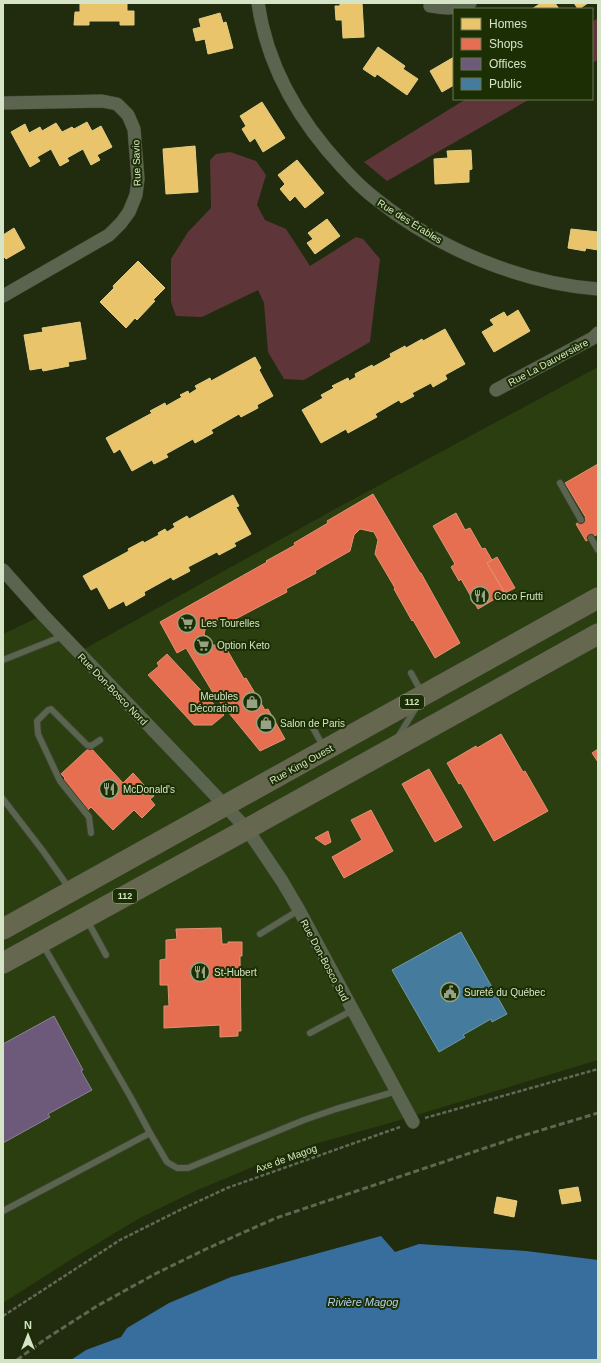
<svg xmlns="http://www.w3.org/2000/svg" width="601" height="1363" viewBox="0 0 601 1363" font-family="Arial,sans-serif">
<style>
.built{fill:#2a3e10}
.green{fill:#5e3639}
.water{fill:#386e9e}
.homes{fill:#e9c46a;stroke:#e3ce86}
.shops{fill:#e76f51;stroke:#e29274}
.offices{fill:#6d597a;stroke:#8c8391}
.public{fill:#457b9d;stroke:#709aa9}
.lines{fill:none;stroke-linecap:round;stroke-linejoin:round}
.service-casing{stroke:#3a422d;stroke-width:8}
.minor-casing{stroke:#3a422d;stroke-width:14}
.primary-casing{stroke:#3a422d;stroke-width:22}
.path{stroke:#616a56;stroke-width:2.5;stroke-dasharray:4 2;stroke-linecap:butt}
.service{stroke:#5b644f;stroke-width:6}
.minor{stroke:#5b644f;stroke-width:13}
.primary{stroke:#65684e;stroke-width:21}
.rail{stroke:#5f6853;stroke-width:3;stroke-dasharray:6 3;stroke-linecap:butt}
.labels{text-anchor:middle;stroke-width:4;stroke-linejoin:round;paint-order:stroke}
.shield{fill:#1c2e04;stroke:#9ead8c;stroke-width:1}
.shield-label{font-size:9px;font-weight:bold;fill:#d5e4c6}
.street-label{font-size:10px;fill:#d5e4c6;stroke:#1c2e04}
.poi-label{font-size:10px;fill:#d5e4c6;stroke:#1c2e04;text-anchor:start}
.water-label{font-size:11px;font-style:italic;fill:#b1cfee;stroke:#1c2e04}
</style>
<rect width="100%" height="100%" fill="#202c0d"/>
<polygon class="built" points="598,367 598,1060 397,1121 311,1145 253,1167 193,1192 140,1218 75,1257 3,1303 3,634 43,615 79,652 326,514"/>
<g class="green">
<polygon points="598,18 598,60 592,63 592,22"/>
<polygon points="466,99 530,99 387,181 364,162"/>
<polygon points="230,152 256,161 266,175 257,205 265,220 286,229 310,266 356,237 363,239 380,259 370,342 304,380 284,379 268,352 264,303 258,290 202,317 176,316 171,302 171,259 188,232 211,208 210,160 216,154"/>
</g>
<polygon class="water" points="381,1236 395,1252 419,1244 526,1251 598,1260 598,1360 71,1360 86,1350 121,1337 127,1328 169,1303 231,1277"/>
<g class="homes">
<polygon points="80,3 127,3 127,11 134,11 134,25 120,25 120,21 89,21 89,25 74,25 75,12 80,12"/>
<polygon points="340,3 362,3 364,37 343,38 342,20 336,20 335,6 340,6"/>
<polygon points="541,3 555,3 559,9 532,9"/>
<polygon points="574,3 588,3 579,9 578,9"/>
<polygon points="220,13 223,23 226,22 233,48 208,54 205,39 196,41 193,29 201,27 199,19"/>
<polygon points="378,47 405,66 403,69 418,79 407,95 377,74 375,77 363,69"/>
<polygon points="454,57 454,85 442,92 430,71"/>
<polygon points="262,102 285,138 263,152 255,138 250,142 242,129 246,126 240,116"/>
<polygon points="87,122 92,131 101,126 112,147 97,155 100,160 91,165 83,149 67,158 69,161 60,166 51,149 37,157 40,161 30,167 11,132 25,124 29,133 40,127 42,131 56,123 62,132 72,127 74,129"/>
<polygon points="195,146 198,192 166,194 163,149"/>
<polygon points="471,150 472,169 469,170 469,182 435,184 434,159 448,158 447,151"/>
<polygon points="297,160 324,193 305,208 295,196 290,201 280,189 285,184 278,175"/>
<polygon points="327,219 340,236 315,254 307,243 313,239 308,233"/>
<polygon points="14,228 25,248 6,259 4,257 3,258 3,235"/>
<polygon points="571,229 598,232 598,250 586,248 585,251 568,248"/>
<polygon points="138,261 165,288 153,300 155,301 137,320 135,318 126,328 100,302 114,288 113,286"/>
<polygon points="518,310 530,331 494,352 482,332 494,325 490,320 504,312 507,317"/>
<polygon points="80,322 86,359 68,362 69,366 43,371 42,368 30,370 24,335 43,332 42,328"/>
<polygon points="445,329 465,364 445,375 447,379 433,387 431,383 412,393 414,396 401,403 399,400 375,414 377,417 348,433 346,429 321,443 302,410 323,398 321,395 334,388 332,386 348,378 349,381 356,377 355,374 372,365 373,367 391,357 390,354 405,346 406,348 422,339 423,341"/>
<polygon points="255,357 261,368 259,370 273,396 257,405 258,408 241,417 239,414 211,430 213,433 195,443 193,439 166,454 168,457 154,464 152,460 132,471 120,449 114,453 106,438 152,413 150,411 165,403 166,406 182,397 180,395 188,391 189,394 197,389 195,386 210,378 211,381"/>
<polygon points="233,495 239,506 236,507 251,534 234,543 236,546 219,555 217,552 188,567 190,571 173,580 171,577 144,592 145,595 126,606 124,601 109,609 97,587 91,590 83,576 129,551 128,549 143,541 144,543 159,535 158,533 165,529 167,532 175,527 173,524 187,516 189,519"/>
<polygon points="578,1187 581,1201 562,1204 559,1190"/>
<polygon points="497,1197 517,1201 514,1217 494,1213"/>
</g>
<g class="shops">
<polygon points="598,464 598,534 586,541 576,524 586,518 565,483"/>
<polygon points="373,494 420,573 421,573 460,643 435,658 413,620 412,621 394,589 395,588 375,554 378,540 374,532 360,529 354,535 350,551 315,571 316,573 286,589 287,592 228,623 217,620 206,626 204,634 210,644 226,648 244,679 246,678 265,710 268,709 285,739 260,751 215,696 186,648 177,653 160,622 267,562 266,561 295,545 294,543 328,523 327,521"/>
<polygon points="456,513 465,530 470,528 482,549 485,548 492,560 487,563 505,593 478,609 461,579 459,581 451,567 455,564 433,526"/>
<polygon points="497,557 515,588 505,593 487,563"/>
<polygon points="167,654 224,715 212,725 194,725 148,675 159,666 157,663"/>
<polygon points="501,734 523,772 525,771 548,811 494,841 461,783 459,784 447,763 476,746 477,748"/>
<polygon points="90,747 123,783 133,773 154,796 150,799 155,805 142,818 134,810 113,830 91,807 88,810 84,806 85,805 63,781 65,778 61,774"/>
<polygon points="598,749 598,762 592,753"/>
<polygon points="429,769 462,827 435,842 402,784"/>
<polygon points="371,810 393,851 344,878 332,857 362,840 351,820"/>
<polygon points="328,831 331,842 325,845 315,838"/>
<polygon points="221,928 222,944 228,944 228,942 242,942 242,956 240,956 241,1031 238,1031 238,1036 220,1037 220,1025 164,1028 164,1006 169,1006 168,985 160,985 160,960 166,959 166,940 177,939 176,929"/>
</g>
<polygon class="offices" points="54,1016 83,1070 81,1071 92,1090 48,1114 50,1117 3,1143 3,1044"/>
<polygon class="public" points="461,932 507,1014 492,1022 491,1019 463,1035 465,1037 439,1052 392,970"/>
<g class="lines">
<g class="service-casing">
<g id="service">
<polyline points="560,483 581,520"/>
<polyline points="591,538 598,550"/>
<polyline points="3,660 63,636"/>
<polyline points="411,673 422,693"/>
<polyline points="312,726 324,748"/>
<polyline points="398,737 417,706"/>
<polyline points="3,799 43,851 69,888"/>
<polyline points="91,833 89,817 60,781 38,734 37,721 48,710 51,709 87,745 91,746 100,740"/>
<polyline points="87,920 106,955"/>
<polyline points="260,934 299,910"/>
<polyline points="43,945 130,1096 150,1133 167,1162 177,1168 188,1168 304,1120 336,1109 397,1091"/>
<polyline points="310,1033 353,1010"/>
<polyline points="3,1211 150,1133"/>
</g>
</g>
<g class="minor-casing">
<g id="minor">
<path d="M258,3C267,66 300,122 343,168C353,179 364,190 376,199C437,248 520,283 598,289"/>
<path d="M430,6C445,9 456,9 470,3"/>
<polyline points="3,103 102,101 117,104 128,115 134,129 138,179 136,195 129,212 121,223 109,235 3,296"/>
<polyline points="496,390 593,338 598,333"/>
<polyline points="3,570 43,615 195,774 247,829 282,881 299,910 413,1122"/>
</g>
</g>
<g class="primary-casing">
<g id="primary">
<polyline points="3,929 598,598"/>
<polyline points="3,963 247,829 598,634"/>
</g>
</g>
<g class="path">
<polyline points="425,1118 598,1069"/>
<polyline points="3,1316 120,1240 182,1209 227,1188 400,1127"/>
</g>
<use href="#service" class="service"/>
<use href="#minor" class="minor"/>
<use href="#primary" class="primary"/>
<polyline class="rail" points="17,1360 44,1340 97,1306 155,1274 206,1249 276,1218 515,1138 598,1113"/>
</g>
<defs>
<g id="restaurant-ring" transform="scale(1)"><circle r="9.5" fill="#1c2e04" stroke="#96a485" stroke-width="1.5"/><path d="M-5-6h1v4h1v-4h1v4h1v-4h1v5L-1.5 .5V6h-2V.5L-5-1ZM5-6V6H3V1.5H1.5Q1.5-4 5-6Z" fill="#96a485"/></g>
<g id="supermarket-ring" transform="scale(1)"><circle r="9.5" fill="#1c2e04" stroke="#96a485" stroke-width="1.5"/><path d="M-6-5.5h2.5l.6 2H6L4.5 2H-2.5L-4.4-4H-6ZM-1.5 3.2a1.3 1.3 0 1 0 .1 0ZM3 3.2a1.3 1.3 0 1 0 .1 0Z" fill="#96a485"/></g>
<g id="shop-ring" transform="scale(1)"><circle r="9.5" fill="#1c2e04" stroke="#96a485" stroke-width="1.5"/><path d="M-5-2.5h2.3a2.7 3.5 0 0 1 5.4 0H5L5.5 6h-11ZM-1.5-2.5h3a1.5 2.3 0 0 0-3 0Z" fill="#96a485"/></g>
<g id="civic-ring" transform="scale(1)"><circle r="9.5" fill="#1c2e04" stroke="#96a485" stroke-width="1.5"/><path d="M-.6-6.5H3V-4.5H.6V-3L4-1V1h2V6H-6V1h2V-1L-.6-3ZM-1.2 2.5V6h2.4V2.5Z" fill="#96a485"/></g>
</defs>
<g fill-rule="evenodd">
<use href="#restaurant-ring" x="480" y="596"/>
<use href="#supermarket-ring" x="187" y="623"/>
<use href="#supermarket-ring" x="203" y="645"/>
<use href="#shop-ring" x="252" y="702"/>
<use href="#shop-ring" x="266" y="723"/>
<use href="#restaurant-ring" x="109" y="789"/>
<use href="#restaurant-ring" x="200" y="972"/>
<use href="#civic-ring" x="450" y="992"/>
</g>
<g class="labels">
<g class="shield">
<rect x="400" y="695" width="24" height="14" rx="3"/>
<rect x="113" y="889" width="24" height="14" rx="3"/>
</g>
<g class="shield-label">
<text x="412" y="705">112</text>
<text x="125" y="899">112</text>
</g>
<g class="street-label">
<text transform="translate(136 163) rotate(-92)" y="4">Rue Savio</text>
<text transform="translate(410 221) rotate(32)" y="4">Rue des Érables</text>
<text transform="translate(548 362) rotate(-28)" y="4">Rue La Dauversière</text>
<text transform="translate(113 689) rotate(46)" y="4">Rue Don-Bosco Nord</text>
<text transform="translate(301 764) rotate(-29)" y="4">Rue King Ouest</text>
<text transform="translate(325 960) rotate(62)" y="4">Rue Don-Bosco Sud</text>
<text transform="translate(286 1158) rotate(-20)" y="4">Axe de Magog</text>
</g>
<g class="poi-label">
<text x="494" y="600">Coco Frutti</text>
<text x="201" y="627">Les Tourelles</text>
<text x="217" y="649">Option Keto</text>
<text x="238" y="700" text-anchor="end">Meubles<tspan x="238" dy="12">Décoration</tspan></text>
<text x="280" y="727">Salon de Paris</text>
<text x="123" y="793">McDonald's</text>
<text x="214" y="976">St-Hubert</text>
<text x="464" y="996">Sureté du Québec</text>
</g>
<g class="water-label">
<text x="363" y="1306">Rivière Magog</text>
</g>
</g>
<rect width="601" height="1363" fill="none" stroke="#d5e4c6" stroke-width="8"/>
<rect x="453" y="8" width="140" height="92" fill="#1c2e04" stroke="#667752"/>
<rect x="461" y="18" width="20" height="12" fill="#e9c46a" stroke="#667752"/>
<text x="489" y="28" font-size="12" fill="#d5e4c6">Homes</text>
<rect x="461" y="38" width="20" height="12" fill="#e76f51" stroke="#667752"/>
<text x="489" y="48" font-size="12" fill="#d5e4c6">Shops</text>
<rect x="461" y="58" width="20" height="12" fill="#6d597a" stroke="#667752"/>
<text x="489" y="68" font-size="12" fill="#d5e4c6">Offices</text>
<rect x="461" y="78" width="20" height="12" fill="#457b9d" stroke="#667752"/>
<text x="489" y="88" font-size="12" fill="#d5e4c6">Public</text>
<g transform="translate(28 1335)" stroke="#1c2e04" stroke-width="3" paint-order="stroke">
<path d="M0-3L7 15L0 10L-7 15Z" fill="#d5e4c6"/>
<text y="-6" font-size="11" font-weight="bold" text-anchor="middle" fill="#d5e4c6">N</text>
</g>
</svg>
